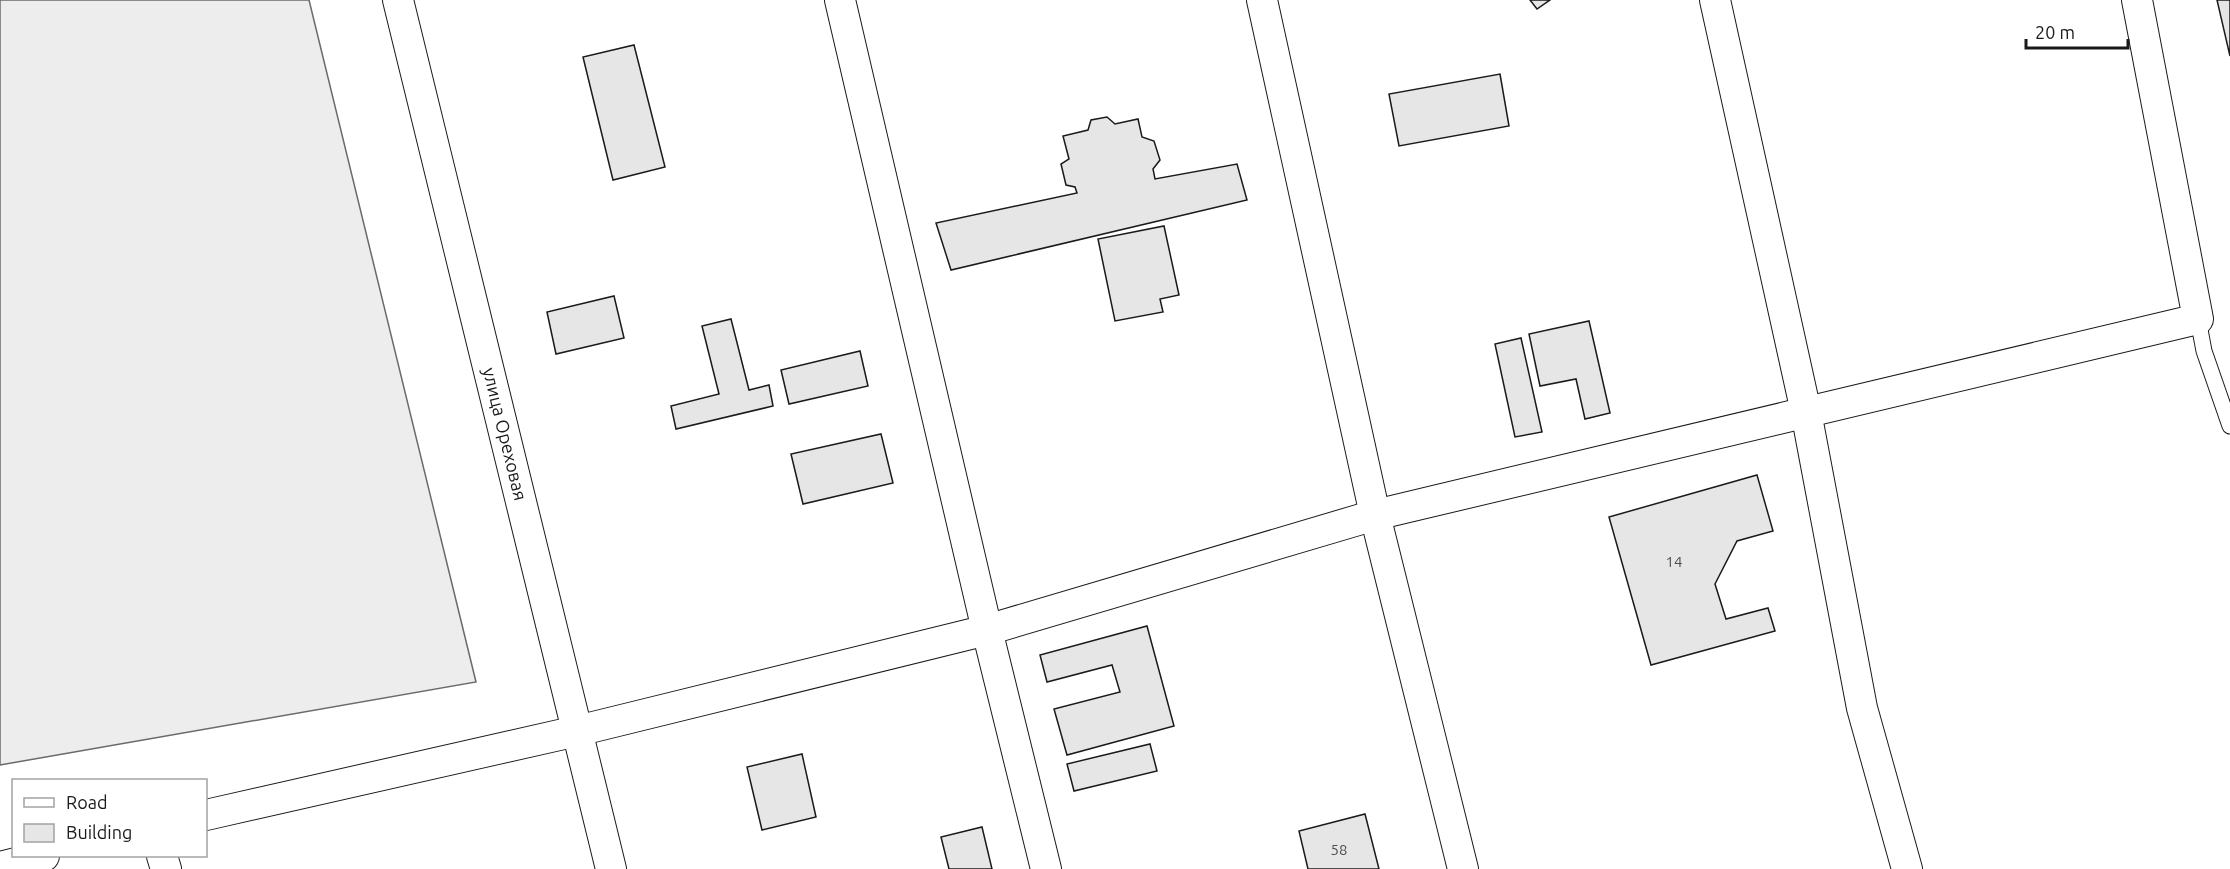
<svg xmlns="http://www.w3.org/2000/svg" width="2230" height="869" viewBox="0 0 2230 869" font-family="Ubuntu,sans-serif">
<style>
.built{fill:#ededed;stroke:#6a6a6a;stroke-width:1.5}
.building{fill:#e6e6e6;stroke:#1a1a1a;stroke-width:1.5}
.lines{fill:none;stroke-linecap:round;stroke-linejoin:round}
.service-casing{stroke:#1a1a1a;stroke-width:17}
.minor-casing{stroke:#1a1a1a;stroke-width:32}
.service{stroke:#fff;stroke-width:15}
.minor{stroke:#fff;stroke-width:30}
.labels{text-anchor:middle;stroke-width:4.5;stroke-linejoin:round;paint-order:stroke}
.number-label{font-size:15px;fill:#4d4d4d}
.street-label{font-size:18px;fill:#1a1a1a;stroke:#fff}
</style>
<rect width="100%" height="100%" fill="#fff"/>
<polygon class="built" points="0,0 309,0 476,682 0,765"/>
<g class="building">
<polygon points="1530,0 1550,0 1537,9"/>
<polygon points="2217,0 2230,0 2230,56"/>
<polygon points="634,45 665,167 613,180 583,57"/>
<polygon points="1500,74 1509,126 1399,146 1389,94"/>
<polygon points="1107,117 1115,124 1138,119 1142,137 1154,141 1160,160 1153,169 1155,179 1237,164 1247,200 951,270 936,223 1077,193 1075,187 1066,185 1061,164 1069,159 1063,136 1088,130 1091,120"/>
<polygon points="1164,226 1179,295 1160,299 1163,312 1115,321 1098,239"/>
<polygon points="614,296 624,338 556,354 547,312"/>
<polygon points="731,319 749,390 769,385 773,406 676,429 671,406 719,394 702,326"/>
<polygon points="1589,321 1610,413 1585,419 1576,379 1540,386 1529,334"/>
<polygon points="1521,338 1542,432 1515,437 1495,344"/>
<polygon points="860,351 868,386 789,404 781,370"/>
<polygon points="881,434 893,483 803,504 791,454"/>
<polygon points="1757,475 1773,531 1737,541 1715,584 1726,619 1768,608 1775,631 1651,665 1609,517"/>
<polygon points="1147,626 1174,726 1067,755 1054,709 1120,692 1112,665 1047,682 1040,655"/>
<polygon points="1150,744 1157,771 1074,791 1067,764"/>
<polygon points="802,754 816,817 762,830 747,767"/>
<polygon points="1365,814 1379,869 1308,869 1299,831"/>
<polygon points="982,827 992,869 949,869 941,837"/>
</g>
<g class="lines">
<g class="service-casing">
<polyline id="service" points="2198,319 2204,351 2230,426"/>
</g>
<g class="minor-casing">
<g id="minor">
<path id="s1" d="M398,0L611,869"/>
<polyline points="840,0 987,630 1046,869"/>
<polyline points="1262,0 1375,515 1463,869"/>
<polyline points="1715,0 1806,412 1862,708 1907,869"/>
<polyline points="206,815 577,731 987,630 1375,515 2198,319 2137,0"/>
<polyline points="162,856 166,869"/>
<polyline points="0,867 44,856"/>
</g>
</g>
<use href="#service" class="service"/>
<use href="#minor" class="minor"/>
</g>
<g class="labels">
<g class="number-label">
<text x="1674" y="567">14</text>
<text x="1339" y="855">58</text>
</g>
<g class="street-label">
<text dy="6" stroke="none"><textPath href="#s1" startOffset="447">улица Ореховая</textPath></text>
</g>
</g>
<rect x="12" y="779" width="195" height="78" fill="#ffffff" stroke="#a3a3a3" stroke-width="1.5"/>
<rect x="24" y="798" width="30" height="9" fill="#ffffff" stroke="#a3a3a3" stroke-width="1.5"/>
<text x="66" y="809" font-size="18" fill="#1a1a1a">Road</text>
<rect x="24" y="824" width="30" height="18" fill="#e6e6e6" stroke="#a3a3a3" stroke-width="1.5"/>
<text x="66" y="839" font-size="18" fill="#1a1a1a">Building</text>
<path d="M2026 39v9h102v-9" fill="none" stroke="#1a1a1a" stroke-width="3"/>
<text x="2035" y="39" font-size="18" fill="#1a1a1a" stroke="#ffffff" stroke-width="4.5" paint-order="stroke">20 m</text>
</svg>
